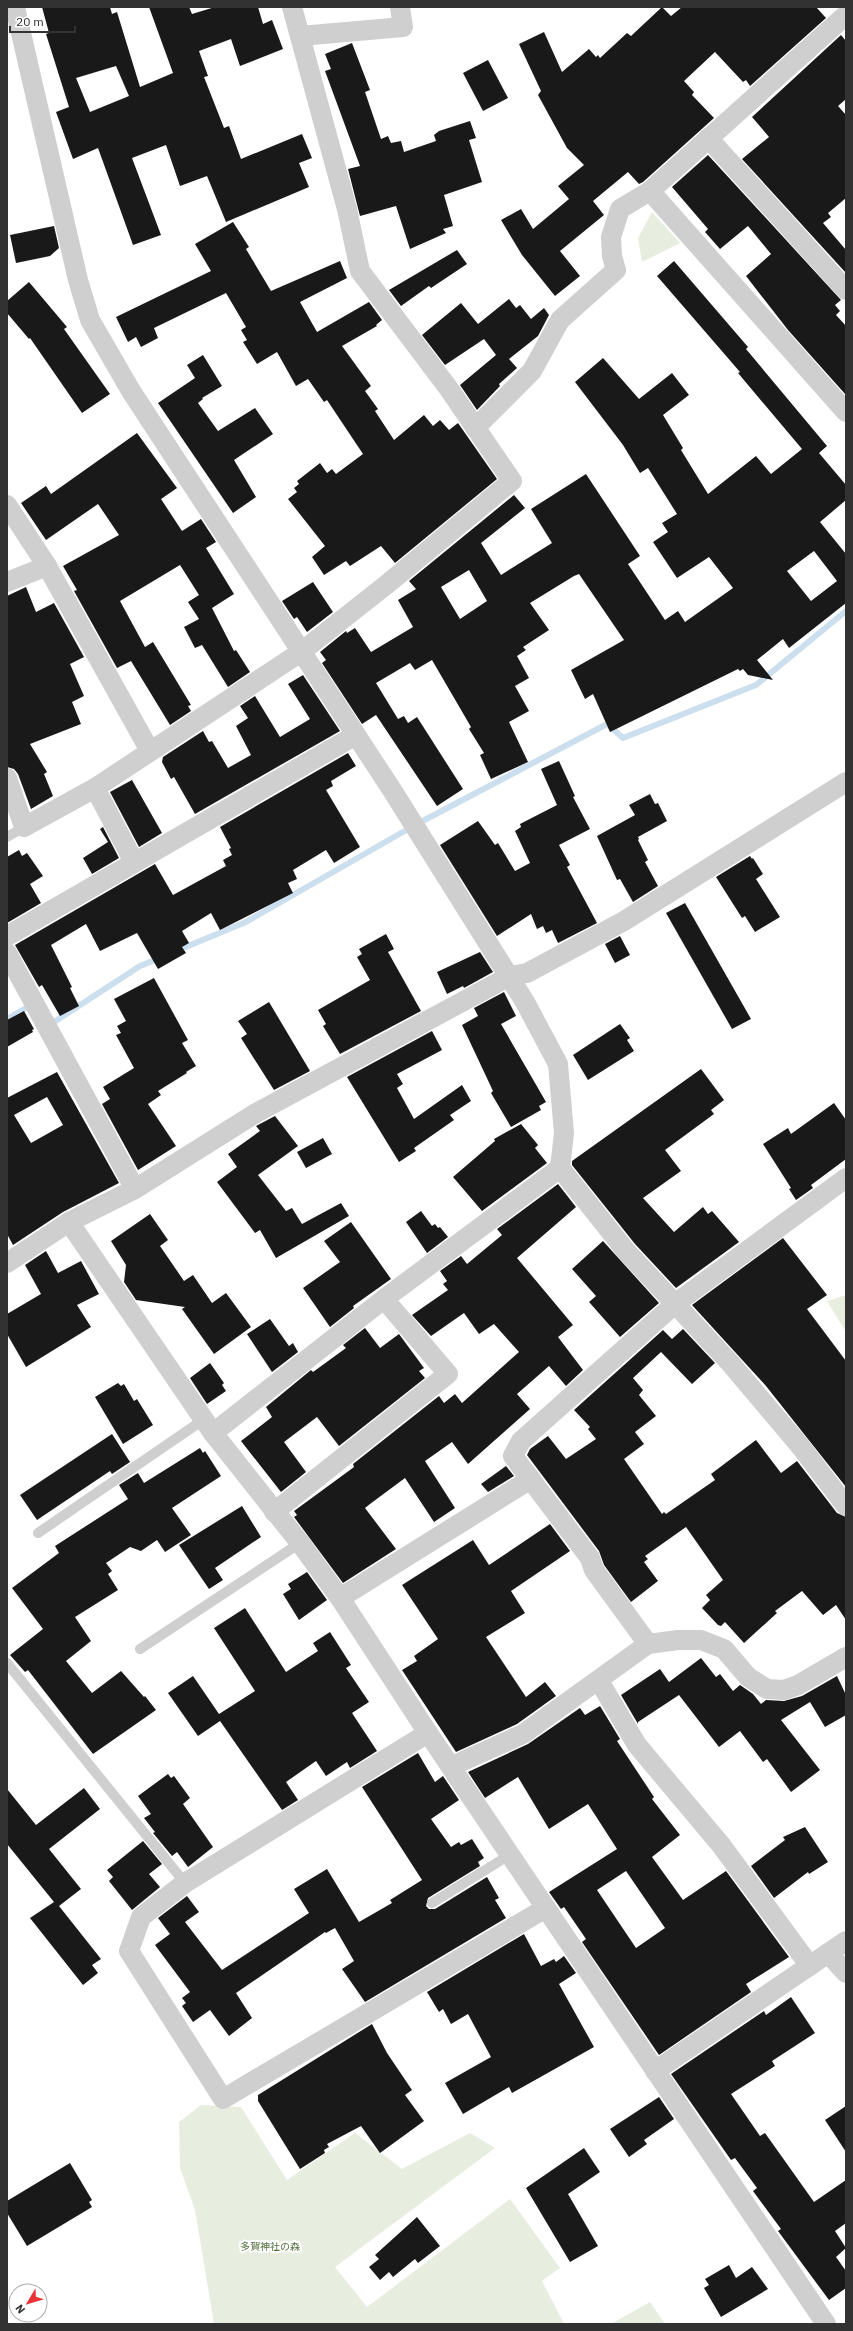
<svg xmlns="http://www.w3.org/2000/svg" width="853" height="2331" viewBox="0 0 853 2331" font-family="'IBM Plex Sans','Noto Sans JP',sans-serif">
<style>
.green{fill:#e7eee0}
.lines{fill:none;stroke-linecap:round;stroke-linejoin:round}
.stream{stroke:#ccdfee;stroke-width:6}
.building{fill:#191919;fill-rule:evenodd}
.lane{stroke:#cfcfcf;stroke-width:10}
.street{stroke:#cfcfcf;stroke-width:20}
.labels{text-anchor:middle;stroke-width:4;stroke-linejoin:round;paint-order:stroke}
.park-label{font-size:10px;fill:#526f3d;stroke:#fff}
</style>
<rect width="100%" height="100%" fill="#fff"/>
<g class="green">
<polygon points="652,212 680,243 642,262 638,238"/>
<polygon points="846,1295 846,1332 827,1301"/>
<polygon points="201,2105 241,2107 287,2180 355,2133 402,2169 470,2133 495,2148 335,2267 367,2307 510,2199 560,2268 542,2281 564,2324 214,2324 195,2210 180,2168 179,2122"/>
<polygon points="650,2302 665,2324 611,2324"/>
</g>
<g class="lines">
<g class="stream">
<polyline points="176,951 246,922 415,825 607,724 623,738 756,685 846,611"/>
<polyline points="7,1019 26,1008"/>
<polyline points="49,1022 51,1024 140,966 160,958"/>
</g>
</g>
<g class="building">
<path d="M42,7H110L112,14L117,12L140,87L173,73L149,7H189L192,14L215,7H258L263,24L272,20L283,49L240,66L231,39L199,51L208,76L204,77L224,128L229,126L241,159L302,134L312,158L299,163L309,187L226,222L207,176L180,186L166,145L132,158L161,235L133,245L98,148L73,159L56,112L69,107L46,34L49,33ZM116,66L129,96L90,112L76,78Z"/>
<polygon points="662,7 671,16 682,7 816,7 826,18 750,86 746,80 743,82 715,52 684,81 694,92 692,95 714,118 643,182 639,184 628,172 593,201 604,215 560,251 580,276 555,296 522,255 501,220 521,209 533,229 569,199 558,186 584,165 567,148 538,95 541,91 519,44 544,32 562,72 589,49 596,57 598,55 600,58 627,33 631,36"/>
<polygon points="841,35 846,41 846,99 838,106 846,115 846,198 828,213 831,217 823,223 846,250 846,273 742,159 769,137 752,117"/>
<polygon points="352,43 370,90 365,92 381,139 388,136 391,143 401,141 404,152 436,141 434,135 439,131 470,121 476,138 469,140 482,182 444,195 453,226 443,229 446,233 410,249 396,206 360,216 348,169 360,166 325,71 331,69 325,54"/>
<polygon points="488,60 508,98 483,111 463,73"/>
<polygon points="708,155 841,300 835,305 840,311 836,315 846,326 846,395 788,330 746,276 771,254 748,226 720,249 705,232 708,229 672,187"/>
<polygon points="233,222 249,247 246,249 271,291 340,261 347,278 300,302 317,332 369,302 382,320 376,325 377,326 342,346 371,386 365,391 378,409 375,411 394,440 424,415 433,426 440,420 449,430 458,423 497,479 395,563 381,546 350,566 346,561 324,575 312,557 325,546 288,499 297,492 294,488 299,484 297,481 320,463 327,473 332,469 336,474 363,454 327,400 324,402 308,379 296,386 277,352 257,364 243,342 247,340 241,330 246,327 226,293 154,328 158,338 141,347 136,337 128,342 116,317 211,271 195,244"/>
<polygon points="54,226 59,248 50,256 16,263 10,235"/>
<polygon points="457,250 467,264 431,288 429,286 401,306 389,290"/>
<path d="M674,261L748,347L746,349L827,446L819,453L846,485V500L820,522L846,554V603L789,648L783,639L757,660L773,680L748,675L743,669L740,671L738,669L610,732L593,694L585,699L571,670L624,640L579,574L574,576L530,603L549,630L523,647L526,650L517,656L529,678L515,686L529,711L509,722L528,762L491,779L480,755L484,753L469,729L471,727L432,660L415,670L410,663L376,683L398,719L404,716L408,723L417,717L463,789L437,806L376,715L362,724L322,663L326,660L320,652L346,631L347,633L355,628L371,652L413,627L398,600L416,589L409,581L514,495L525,508L481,543L501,575L552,543L531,509L586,474L640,556L628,564L665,620L678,611L685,622L733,588L709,557L677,578L653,542L668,532L662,523L677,514L648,468L640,473L623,445L575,382L603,358L639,399L672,373L689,395L663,415L683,448L681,450L708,494L756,456L771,474L802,449L738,373L740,372L657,276ZM814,551L837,581L811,601L787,571ZM469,570L487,601L460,619L441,587Z"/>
<polygon points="29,282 67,327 64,329 110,394 82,413 30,338 29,339 7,313 7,301"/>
<polygon points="509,299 516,308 520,305 531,319 544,308 549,315 538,336 509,359 517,368 499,384 500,386 477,410 460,385 496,355 484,339 445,365 422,335 461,303 478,324"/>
<polygon points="203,355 222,386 202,398 203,399 198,403 218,431 255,408 273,434 234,460 256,497 233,513 158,403 195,378 187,365"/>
<polygon points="137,433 177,488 161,499 182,531 201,519 216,542 206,548 234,594 212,608 234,651 236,650 250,672 228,687 202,645 195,648 184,627 199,619 188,602 199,595 180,565 120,601 145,647 153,642 191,705 188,706 191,711 170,725 131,661 117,668 74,591 77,590 63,566 119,535 98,504 46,540 21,503 46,486 51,494"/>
<polygon points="313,582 333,612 307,632 297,617 294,619 282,601"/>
<polygon points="26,587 36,612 54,603 84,657 70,664 84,696 72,702 81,724 30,744 47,772 44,774 53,796 31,809 18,774 14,769 7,767 7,596"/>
<polygon points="303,675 340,731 195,814 174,777 171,779 162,762 163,757 203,731 209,742 212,741 228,768 251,755 236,726 248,718 240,706 255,696 280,737 310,719 288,684"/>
<polygon points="348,753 356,766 331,781 333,786 326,790 360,847 334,863 326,850 293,870 297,879 288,883 293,893 220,930 211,913 182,931 189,943 182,947 186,953 158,969 137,933 100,951 86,924 51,945 72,987 70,988 79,1006 60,1016 42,985 39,987 15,945 155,864 173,895 226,866 223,860 232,855 229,849 231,848 220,827"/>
<polygon points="559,761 575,796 573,797 590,829 559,845 570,865 567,867 597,923 558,943 552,930 546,933 543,926 537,929 531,914 497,936 440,845 478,821 495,845 498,843 515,871 530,863 515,831 521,827 520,824 557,805 541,769"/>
<polygon points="132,780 162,833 139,847 110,792"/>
<polygon points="650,794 655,804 658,803 667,821 638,837 639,839 638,840 648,860 645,862 658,886 633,902 620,879 617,880 597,836 635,815 629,805"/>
<polygon points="103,827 119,858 92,874 83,858 108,842 100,829"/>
<polygon points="19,850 22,856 27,853 43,876 30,884 41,903 7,923 7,857"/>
<polygon points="750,856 752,859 753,858 763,874 756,879 780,917 755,932 745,916 742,918 716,877"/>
<polygon points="685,903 751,1019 732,1029 666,913"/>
<polygon points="386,934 394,949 388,952 421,1011 340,1054 323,1026 326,1024 318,1010 370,980 357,957 362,954 359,949"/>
<polygon points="620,936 630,955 615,963 605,944"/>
<polygon points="480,952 493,972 464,988 463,986 447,994 437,972"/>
<polygon points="154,978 188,1040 182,1043 196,1066 186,1072 187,1073 158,1091 161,1095 148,1104 176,1146 138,1170 102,1104 110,1099 103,1087 134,1068 116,1035 121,1033 117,1026 126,1021 114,999"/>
<polygon points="504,992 516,1016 501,1024 546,1102 539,1106 541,1110 511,1127 491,1093 493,1091 462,1025 478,1016 474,1008"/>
<polygon points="269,1002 310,1071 274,1090 241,1038 247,1034 238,1021"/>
<polygon points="24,1011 34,1029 32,1030 33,1032 7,1047 7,1020"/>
<polygon points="620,1024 630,1038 627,1040 634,1051 588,1080 573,1055"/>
<polygon points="432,1031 442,1050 397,1074 403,1084 397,1088 414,1119 462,1085 471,1101 450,1115 454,1120 414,1148 416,1151 399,1162 347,1077"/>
<polygon points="701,1069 724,1100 711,1110 714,1114 665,1150 681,1171 643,1198 674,1232 703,1207 708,1214 712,1211 739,1242 676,1288 635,1244 572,1165 572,1161"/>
<path d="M57,1072L119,1183L63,1212L13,1245L7,1234V1098ZM47,1097L63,1125L31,1143L14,1115Z"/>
<polygon points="834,1103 846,1120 846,1159 811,1185 813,1188 796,1200 789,1189 791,1188 763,1144 788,1128 791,1134"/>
<polygon points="275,1116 298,1146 258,1175 286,1211 292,1208 302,1224 341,1203 349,1216 276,1258 260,1230 255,1233 217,1182 237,1167 228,1154 260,1131 256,1126"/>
<polygon points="521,1124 538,1145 535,1148 547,1163 482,1211 453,1177 495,1141 494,1139"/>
<polygon points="323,1138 332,1154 306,1168 297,1152"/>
<polygon points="558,1184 576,1207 517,1258 573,1325 558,1337 583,1370 566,1386 549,1366 517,1394 530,1409 468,1464 452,1442 425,1461 455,1508 434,1522 405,1478 370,1504 365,1508 396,1549 343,1583 294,1517 297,1515 294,1511 350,1470 354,1467 353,1464 439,1396 444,1403 455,1394 462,1403 519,1352 494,1324 479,1334 464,1313 431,1336 412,1315 448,1290 443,1284 447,1281 440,1271 461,1256 467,1264 502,1235 497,1229"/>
<polygon points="421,1211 432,1226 435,1224 438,1228 440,1227 448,1237 427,1253 406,1222"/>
<polygon points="150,1214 168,1240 160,1246 184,1281 193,1275 212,1303 226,1293 251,1327 214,1354 182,1309 185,1307 136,1300 124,1282 126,1265 111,1241"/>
<polygon points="351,1222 391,1279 353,1306 354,1308 330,1327 303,1288 340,1262 324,1241"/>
<polygon points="783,1238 827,1295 807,1309 846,1361 846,1487 766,1386 692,1305"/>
<polygon points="603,1241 659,1303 620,1337 589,1302 596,1296 572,1269"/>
<polygon points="46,1251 58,1273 81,1261 99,1294 77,1305 91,1327 26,1367 7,1334 7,1314 41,1294 25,1265"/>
<polygon points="270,1319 289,1346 293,1343 298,1352 272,1372 247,1334"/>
<polygon points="365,1328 380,1348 399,1334 424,1368 419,1371 425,1378 339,1446 317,1417 284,1442 306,1472 281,1492 241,1441 272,1417 266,1407 311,1370 313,1372 346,1348 343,1345"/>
<polygon points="683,1329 715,1363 692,1384 661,1352 633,1378 643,1390 639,1395 656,1416 635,1432 644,1444 624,1459 662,1514 664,1512 666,1514 715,1480 711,1474 756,1440 781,1473 797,1461 837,1513 846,1517 846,1620 836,1605 823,1615 802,1591 775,1611 777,1613 744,1643 725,1622 721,1626 718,1625 702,1608 710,1600 706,1595 723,1580 686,1527 645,1556 648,1559 644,1562 658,1581 631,1602 604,1565 599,1551 527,1455 530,1449 548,1436 566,1459 596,1439 588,1429 590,1427 574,1410 663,1330 672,1339"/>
<polygon points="210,1363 224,1383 222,1385 226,1391 207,1404 190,1378"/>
<polygon points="118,1383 121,1386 124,1384 134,1401 137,1399 153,1425 123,1444 95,1397"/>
<polygon points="112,1434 130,1462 112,1474 110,1471 37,1520 20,1495"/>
<polygon points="200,1448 203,1453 205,1451 221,1476 172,1508 191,1535 165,1552 157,1540 141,1551 130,1547 106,1563 112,1571 108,1574 118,1590 75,1617 91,1641 66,1661 92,1693 121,1671 144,1697 145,1696 156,1710 93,1754 28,1670 25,1672 10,1655 43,1629 12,1588 59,1553 55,1546 128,1499 119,1485 138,1473 144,1483"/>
<polygon points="506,1466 514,1476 488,1492 481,1484"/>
<polygon points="242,1506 261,1537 215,1568 223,1580 209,1589 179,1545"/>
<polygon points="550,1524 570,1551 511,1591 525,1613 486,1637 526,1697 545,1682 556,1696 517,1724 456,1752 402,1670 417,1661 414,1656 438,1639 402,1585 473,1540 489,1565"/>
<polygon points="307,1572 327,1600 299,1620 283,1594 291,1589 288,1584"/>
<polygon points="245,1608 286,1672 318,1651 313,1643 330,1632 351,1665 346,1668 369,1702 352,1713 377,1751 350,1768 347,1762 326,1776 316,1761 286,1782 298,1800 282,1810 220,1721 198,1736 168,1693 193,1676 219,1714 255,1691 214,1628"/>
<polygon points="701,1658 716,1677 720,1674 733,1691 740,1685 753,1694 761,1704 766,1700 784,1701 802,1696 837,1676 846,1695 846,1715 825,1727 810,1702 781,1720 820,1770 791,1792 767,1759 763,1762 740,1731 719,1747 679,1695 638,1722 638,1724 621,1695 660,1669 669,1682"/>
<path d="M600,1706L620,1739L617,1741L654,1797L652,1799L680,1835L652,1857L683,1900L726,1871L789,1957L746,1984L751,1992L659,2055L582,1942L586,1939L564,1907L561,1909L549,1892L617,1849L588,1804L549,1829L518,1777L485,1798L468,1772L528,1744L580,1708L585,1715ZM626,1871L665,1928L636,1948L597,1890Z"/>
<polygon points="418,1753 435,1782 443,1776 459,1800 431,1819 451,1847 459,1842 461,1845 472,1839 484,1858 478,1862 480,1866 428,1898 426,1906 429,1909 435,1909 487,1877 499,1898 495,1900 506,1918 365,2002 342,1969 354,1961 335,1928 326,1933 325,1932 236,1993 252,2018 229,2036 210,2010 193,2022 182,2006 186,2003 182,1998 190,1992 155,1945 170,1934 158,1918 187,1896 199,1912 185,1922 222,1970 309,1913 294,1889 327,1869 359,1922 392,1903 390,1900 422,1880 362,1787"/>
<polygon points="168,1774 171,1778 174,1776 190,1798 183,1804 213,1847 188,1867 177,1852 172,1856 153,1833 155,1832 144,1818 151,1814 138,1796"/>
<polygon points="84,1788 100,1809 49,1849 81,1889 59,1906 101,1959 92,1965 98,1973 83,1985 30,1918 54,1902 7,1844 7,1789 36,1825"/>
<polygon points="805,1827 828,1862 809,1874 808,1872 774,1898 751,1866 785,1840 783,1837"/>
<polygon points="143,1841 162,1864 149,1874 160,1887 132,1910 109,1881 113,1877 107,1870"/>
<polygon points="524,1934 541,1966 554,1959 556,1962 564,1956 576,1973 559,1984 594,2047 512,2093 509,2087 463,2114 445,2083 491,2057 468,2014 451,2024 443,2009 439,2012 427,1992"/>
<polygon points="791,1997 815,2033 772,2061 775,2066 731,2094 760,2136 765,2133 814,2202 846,2180 846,2223 835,2231 846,2248 836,2257 846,2271 846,2288 829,2300 778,2231 781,2229 753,2191 757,2188 735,2158 731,2160 671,2074 764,2011 766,2015"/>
<polygon points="372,2024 387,2053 412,2090 405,2095 424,2121 380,2153 361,2126 327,2144 329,2147 324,2150 325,2153 300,2169 258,2101 258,2095"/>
<polygon points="659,2097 674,2119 644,2140 647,2144 629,2157 610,2129"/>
<polygon points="846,2106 846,2152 825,2120"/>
<polygon points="584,2148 600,2172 568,2194 598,2246 570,2262 526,2188"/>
<polygon points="70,2163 92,2200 89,2202 92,2207 27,2246 7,2213 7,2201"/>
<polygon points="417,2217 440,2246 418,2263 415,2259 393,2277 389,2272 380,2280 369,2267 379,2259 375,2255"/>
<polygon points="729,2265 736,2278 752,2267 768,2289 721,2317 704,2288 709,2285 705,2279"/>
</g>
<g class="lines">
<g class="lane">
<polyline points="7,837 24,827"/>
<polyline points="38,1533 203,1420"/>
<polyline points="140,1649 300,1543"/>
<polyline points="7,1663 185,1883"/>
<polyline points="432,1903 511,1854"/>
</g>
<g class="street">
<polyline points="15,7 78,280 90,320 131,391 392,790 525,1002 558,1064 564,1133 560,1168 626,1251 731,1364 801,1447 846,1506"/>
<polyline points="300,36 403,27 400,7"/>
<polyline points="708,138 846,290"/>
<polyline points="650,191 846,412"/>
<polyline points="475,428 532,371 560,320 616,270 612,256 611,237 620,209 650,191 846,15"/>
<polyline points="7,505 47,566 150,751"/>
<polyline points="7,582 47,566"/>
<polyline points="7,778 24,827 95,788 301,652 386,585 512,481 449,389 360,271 347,209 292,7"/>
<polyline points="95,788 134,862"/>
<polyline points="7,936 356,735"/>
<polyline points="7,953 135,1189"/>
<polyline points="69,1222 213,1433 300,1543 340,1598 428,1733 826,2324"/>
<polyline points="7,1263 69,1222 135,1189 256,1113 510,976 527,973 624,921 846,782"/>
<polyline points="213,1433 384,1299 560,1168"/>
<polyline points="274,1512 448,1374 384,1299"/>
<polyline points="340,1598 531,1479"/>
<polyline points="648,1644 594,1570 590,1558 513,1456 521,1441 676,1303 846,1178"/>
<polyline points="599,1681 637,1745 721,1845 810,1966"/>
<polyline points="428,1733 185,1883 141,1917 129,1951 223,2099 546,1908"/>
<polyline points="452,1766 523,1734 648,1644 678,1640 701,1640 724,1649 748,1677 767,1689 784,1690 798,1685 846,1657"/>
<polyline points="828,1953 846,1973"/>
<polyline points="655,2071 846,1941"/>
</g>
</g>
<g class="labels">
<g class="park-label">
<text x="270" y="2250">多賀神社の森</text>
</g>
</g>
<rect width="853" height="2331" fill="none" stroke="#323232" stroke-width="16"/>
<g transform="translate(28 2303) rotate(232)"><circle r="19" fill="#ffffff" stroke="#adadad"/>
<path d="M0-3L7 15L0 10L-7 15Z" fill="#e93336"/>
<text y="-6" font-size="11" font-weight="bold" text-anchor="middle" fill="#323232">N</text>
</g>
<path d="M10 26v6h65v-6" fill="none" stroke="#323232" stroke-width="2"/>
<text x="16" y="26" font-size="12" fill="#323232" stroke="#ffffff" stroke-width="3" paint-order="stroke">20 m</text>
</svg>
